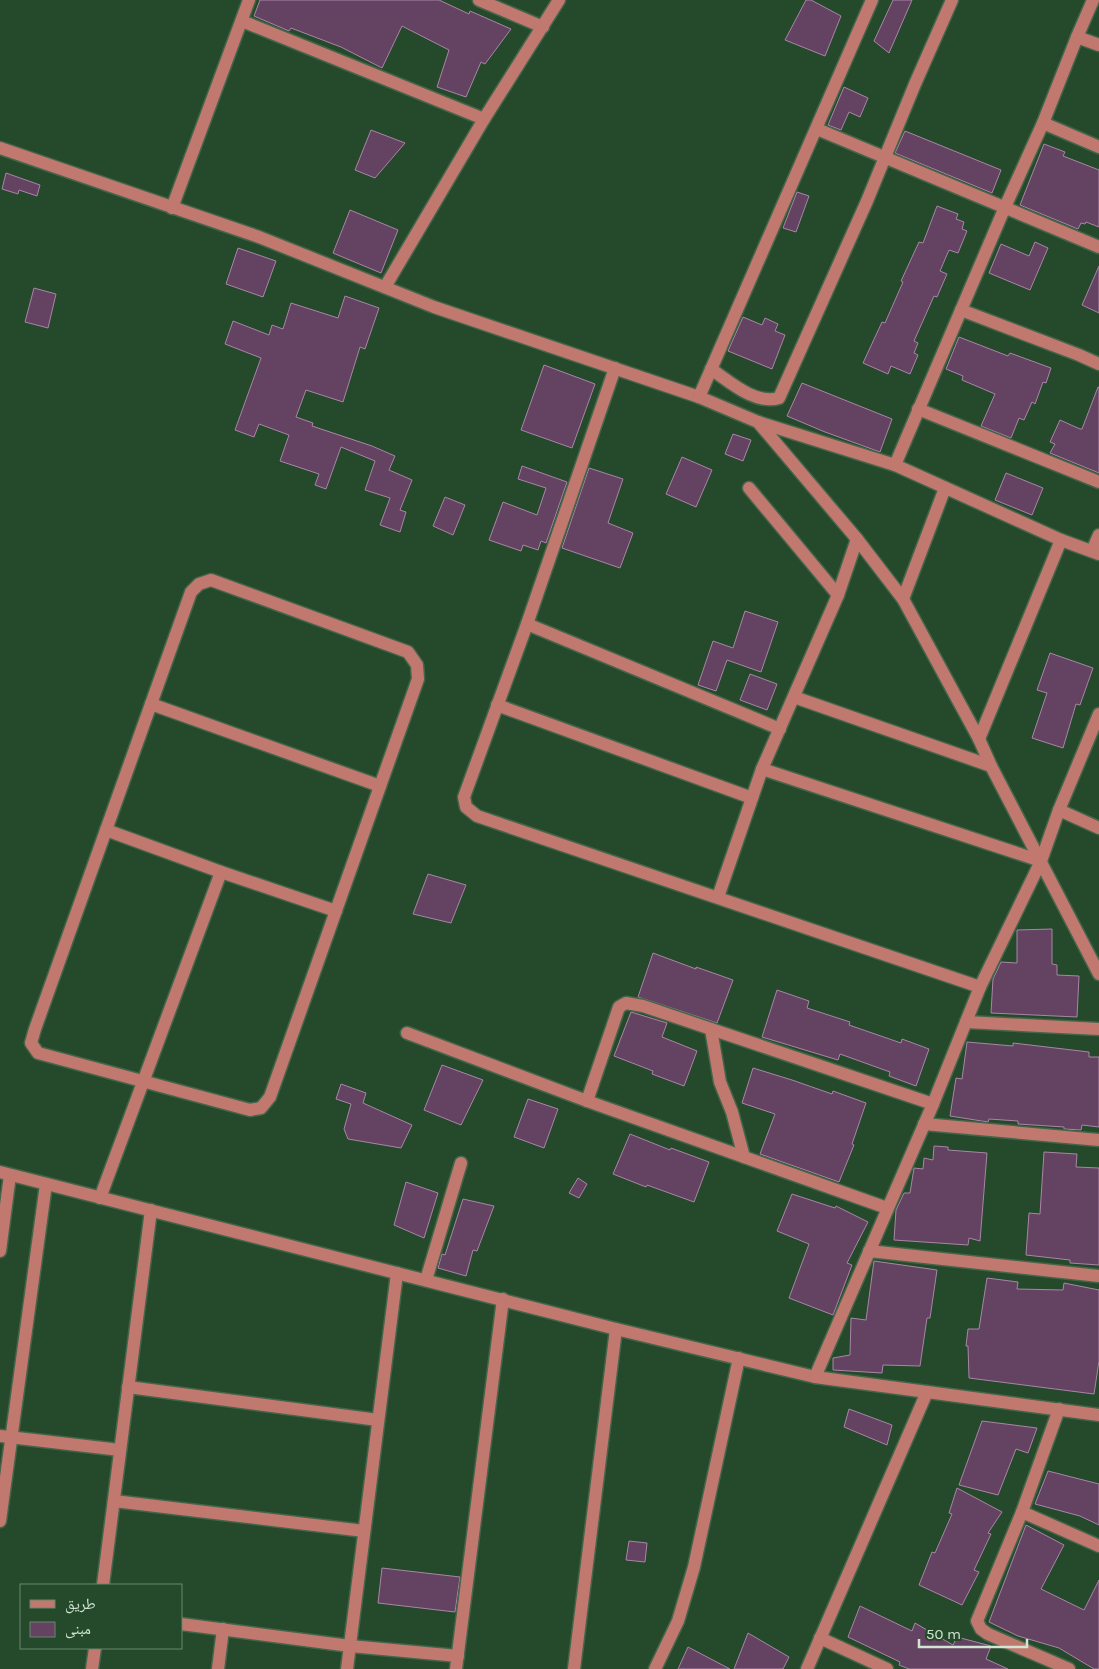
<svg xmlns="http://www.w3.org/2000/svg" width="1099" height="1669" viewBox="0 0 1099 1669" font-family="Karla,'Noto Naskh Arabic',sans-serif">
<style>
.building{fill:#644362;stroke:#a985a7}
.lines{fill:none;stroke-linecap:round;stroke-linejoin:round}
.minor-casing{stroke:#446549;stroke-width:15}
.minor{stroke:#c1786e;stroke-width:12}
</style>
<rect width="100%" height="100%" fill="#25492b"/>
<g class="building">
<polygon points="260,0 439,0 469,14 470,11 511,29 485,64 481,62 466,97 437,87 449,50 402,26 382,68 341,47 291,28 289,31 254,16"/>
<polygon points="806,0 811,0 841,16 825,56 785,40"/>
<polygon points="893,0 912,0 889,53 874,41"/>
<polygon points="844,87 868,98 860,117 849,112 841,130 828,125"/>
<polygon points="371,130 405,143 375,178 355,170"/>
<polygon points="905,131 1001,170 992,193 895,153"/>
<polygon points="1044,144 1065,152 1063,156 1099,170 1099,227 1086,222 1085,224 1081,223 1078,229 1020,205"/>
<polygon points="6,173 40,185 37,196 19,190 18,194 2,189"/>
<polygon points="797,192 809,196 796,232 783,228"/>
<polygon points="937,206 958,214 956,219 964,222 962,229 967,231 958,253 949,250 940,271 947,274 937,297 934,296 914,341 918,343 914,353 918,355 910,374 891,366 888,374 863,363 882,322 885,323 903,282 901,281 919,242 923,243"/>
<polygon points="350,210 398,230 381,273 333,253"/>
<polygon points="1035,242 1048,248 1030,290 989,273 1001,244 1029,256"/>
<polygon points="238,248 276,261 263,297 226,284"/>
<polygon points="1099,266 1099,313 1082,305"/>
<polygon points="34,288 56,294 48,328 25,322"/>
<polygon points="345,296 379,308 365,349 360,347 343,402 306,390 296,417 313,423 312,426 372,446 395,456 389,470 412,480 400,510 406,512 400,532 380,525 390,498 365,490 375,461 341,447 326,489 315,485 319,474 280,461 289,435 259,424 254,437 235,430 261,358 225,344 233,321 269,335 272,325 283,329 291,303 338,318"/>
<polygon points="743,317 762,325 765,318 778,324 775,331 785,335 772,369 728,351"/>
<polygon points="959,337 1008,356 1010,353 1051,368 1046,383 1043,382 1035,404 1032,402 1024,420 1019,418 1011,438 981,426 995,394 962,380 963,376 946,369"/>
<polygon points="544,365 595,384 572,448 521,430"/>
<polygon points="802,383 892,419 880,452 825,432 787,416"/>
<polygon points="1098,387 1099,387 1099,473 1050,453 1055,444 1050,442 1060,420 1080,429 1082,429"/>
<polygon points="733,434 751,440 743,461 725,454"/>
<polygon points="682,457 712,470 696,507 666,494"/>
<polygon points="522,466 567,482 546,543 541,541 538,550 523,545 521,551 489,540 503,502 537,515 546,488 518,479"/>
<polygon points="589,468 623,479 608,523 633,533 620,568 562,548"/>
<polygon points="1006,473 1043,488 1032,515 995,500"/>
<polygon points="445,497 465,505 453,535 433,526"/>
<polygon points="745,611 778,622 761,672 727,660 716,691 698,685 713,641 733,648"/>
<polygon points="1050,653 1093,668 1080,705 1076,704 1063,748 1032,738 1047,693 1037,690"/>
<polygon points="750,674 777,684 767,710 740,700"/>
<polygon points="428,874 466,885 451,923 413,914"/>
<polygon points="1052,929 1052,964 1057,965 1057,975 1079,976 1077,1017 991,1013 993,979 1001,962 1017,963 1017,930"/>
<polygon points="653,953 696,969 696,967 733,980 717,1023 638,997"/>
<polygon points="777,990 809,1001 807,1008 850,1022 849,1025 901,1043 902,1039 929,1049 916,1086 889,1076 890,1072 840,1054 838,1060 762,1037"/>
<polygon points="631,1012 667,1023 662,1037 697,1051 684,1086 652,1074 653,1071 614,1056"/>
<polygon points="967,1042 1013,1046 1013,1043 1089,1052 1089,1057 1099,1057 1099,1127 1082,1125 1081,1130 1064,1129 1064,1127 1018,1124 1018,1121 989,1119 988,1122 950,1116 956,1078 962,1079"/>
<polygon points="442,1065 483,1080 461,1125 424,1110"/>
<polygon points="753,1068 792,1080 832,1094 833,1091 866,1103 852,1144 854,1145 839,1182 760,1154 775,1114 742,1103"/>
<polygon points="341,1084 366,1093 363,1103 412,1125 401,1148 348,1139 344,1129 351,1104 336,1099"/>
<polygon points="528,1099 558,1109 544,1148 514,1137"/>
<polygon points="630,1134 670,1150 671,1148 709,1162 694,1202 647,1185 646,1187 613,1174"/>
<polygon points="934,1146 948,1147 948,1150 987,1153 980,1241 969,1238 968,1245 894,1240 896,1210 904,1193 910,1193 914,1168 923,1169 924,1158 933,1160"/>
<polygon points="1044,1152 1077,1154 1076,1167 1099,1168 1099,1265 1070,1263 1070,1260 1026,1255 1029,1213 1040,1214"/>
<polygon points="578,1178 587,1184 579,1198 569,1193"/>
<polygon points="406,1182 438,1193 424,1238 394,1225"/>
<polygon points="792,1194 835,1208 836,1206 868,1222 847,1263 852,1265 833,1315 789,1298 809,1244 777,1231"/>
<polygon points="463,1199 494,1206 477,1251 473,1250 466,1276 438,1268 442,1254 445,1255"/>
<polygon points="874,1261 937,1270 930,1318 927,1318 920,1366 883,1365 882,1373 833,1370 833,1358 850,1355 851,1318 866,1320"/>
<polygon points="987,1278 1018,1282 1017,1289 1063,1290 1064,1283 1099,1290 1099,1361 1094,1394 969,1378 968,1346 966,1346 968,1329 979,1329"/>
<polygon points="849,1409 892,1425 887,1445 844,1427"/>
<polygon points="982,1421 1037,1428 1028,1453 1016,1449 998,1495 959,1485"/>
<polygon points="1048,1471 1099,1484 1099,1525 1080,1516 1035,1504"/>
<polygon points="957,1488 1002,1512 988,1533 991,1534 974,1570 979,1572 962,1605 919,1585 932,1552 935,1553 952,1514 949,1513"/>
<polygon points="1026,1525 1064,1545 1041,1589 1084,1610 1099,1580 1099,1669 1094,1669 1059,1648 1018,1636 989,1622"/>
<polygon points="629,1541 647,1543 645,1562 626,1560"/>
<polygon points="382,1568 460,1577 455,1612 378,1603"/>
<polygon points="860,1606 912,1631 915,1623 953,1645 957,1637 991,1646 986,1659 1008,1669 909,1669 899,1665 900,1662 848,1637"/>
<polygon points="748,1633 789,1657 783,1669 734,1669"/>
<polygon points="688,1647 730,1669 678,1669"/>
</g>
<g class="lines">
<g class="minor-casing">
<g id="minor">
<polyline points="479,0 543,27"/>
<polyline points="242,21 484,119"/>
<polyline points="1077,37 1099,45"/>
<polyline points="1043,123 1099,147"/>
<polyline points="817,129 1099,247"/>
<polyline points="0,148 259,237 434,307 699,397 758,422 895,465 1061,540 1099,554"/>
<polyline points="172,208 249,0"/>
<polyline points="385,287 484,119 559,0"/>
<polyline points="961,310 1079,355 1099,364"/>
<polyline points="615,368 527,624 464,797 466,807 477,816 980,987"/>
<path d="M711,369C730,382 755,405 779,398L867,201L915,84L952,0"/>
<polyline points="699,397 872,0"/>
<polyline points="918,409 1099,482"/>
<polyline points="758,422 857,539 903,599 979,739 991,766 1099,974"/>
<polyline points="895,465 1005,207 1043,123 1077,37 1093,0"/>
<polyline points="749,488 838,595"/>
<polyline points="1092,551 1099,535"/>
<polygon points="211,580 408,652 417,665 418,679 270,1097 261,1108 250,1110 38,1053 31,1043 35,1029 191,592 199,584"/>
<polyline points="903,599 945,488"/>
<polyline points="527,624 780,729"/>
<polyline points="794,697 991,766"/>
<polyline points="151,704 380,786"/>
<polyline points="497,705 752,798"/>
<polyline points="979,739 1061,540"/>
<polyline points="762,769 1041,861"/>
<polyline points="1059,810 1099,828"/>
<polyline points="106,830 221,872 336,911"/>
<polyline points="718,897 762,769 838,595 857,539"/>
<polyline points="966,1022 1099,1029"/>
<polyline points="711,1029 720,1082 732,1112 744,1157"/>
<polyline points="407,1033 587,1101 887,1208"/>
<polyline points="587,1101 619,1007 626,1003 643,1006 933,1104"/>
<polyline points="924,1124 1099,1140"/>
<polyline points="0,1172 616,1329 815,1377 1099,1415"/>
<polyline points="100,1198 221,872"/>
<polyline points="0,1251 10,1175"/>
<polyline points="869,1251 1099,1276"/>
<polyline points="426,1280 461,1163"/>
<polyline points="815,1377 933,1104 980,987 1041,861 1059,810 1099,714"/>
<polyline points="128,1387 378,1420"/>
<polyline points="1059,1409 1022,1512 977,1621 981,1629 988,1634 1069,1669"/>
<polyline points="0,1436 120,1450"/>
<polyline points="114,1501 364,1531"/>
<polyline points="1022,1512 1099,1546"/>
<polyline points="0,1521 46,1184"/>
<polyline points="103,1585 151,1210"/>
<polyline points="181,1624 350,1646 458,1656"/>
<polyline points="820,1638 887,1669"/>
<polyline points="92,1669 95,1648"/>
<polyline points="218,1669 223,1629"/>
<polyline points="347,1669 397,1273"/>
<polyline points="456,1669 503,1299"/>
<polyline points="574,1669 616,1329"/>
<polyline points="655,1669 678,1621 694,1567 739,1358"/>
<polyline points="807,1669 927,1392"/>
</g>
</g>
<use href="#minor" class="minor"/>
</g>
<rect x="20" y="1584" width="162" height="65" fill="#25492b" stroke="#6a876e"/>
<rect x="30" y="1600" width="25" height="8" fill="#c1786e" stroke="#6a876e"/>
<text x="65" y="1609" font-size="15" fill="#d1e5d3">طريق</text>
<rect x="30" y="1622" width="25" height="15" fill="#644362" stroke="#6a876e"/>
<text x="65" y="1634" font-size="15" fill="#d1e5d3">مبنى</text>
<path d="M919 1639v8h108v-8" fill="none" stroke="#d1e5d3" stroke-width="2.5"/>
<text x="926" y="1639" font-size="15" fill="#d1e5d3" stroke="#25492b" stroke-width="4" paint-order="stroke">50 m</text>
</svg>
